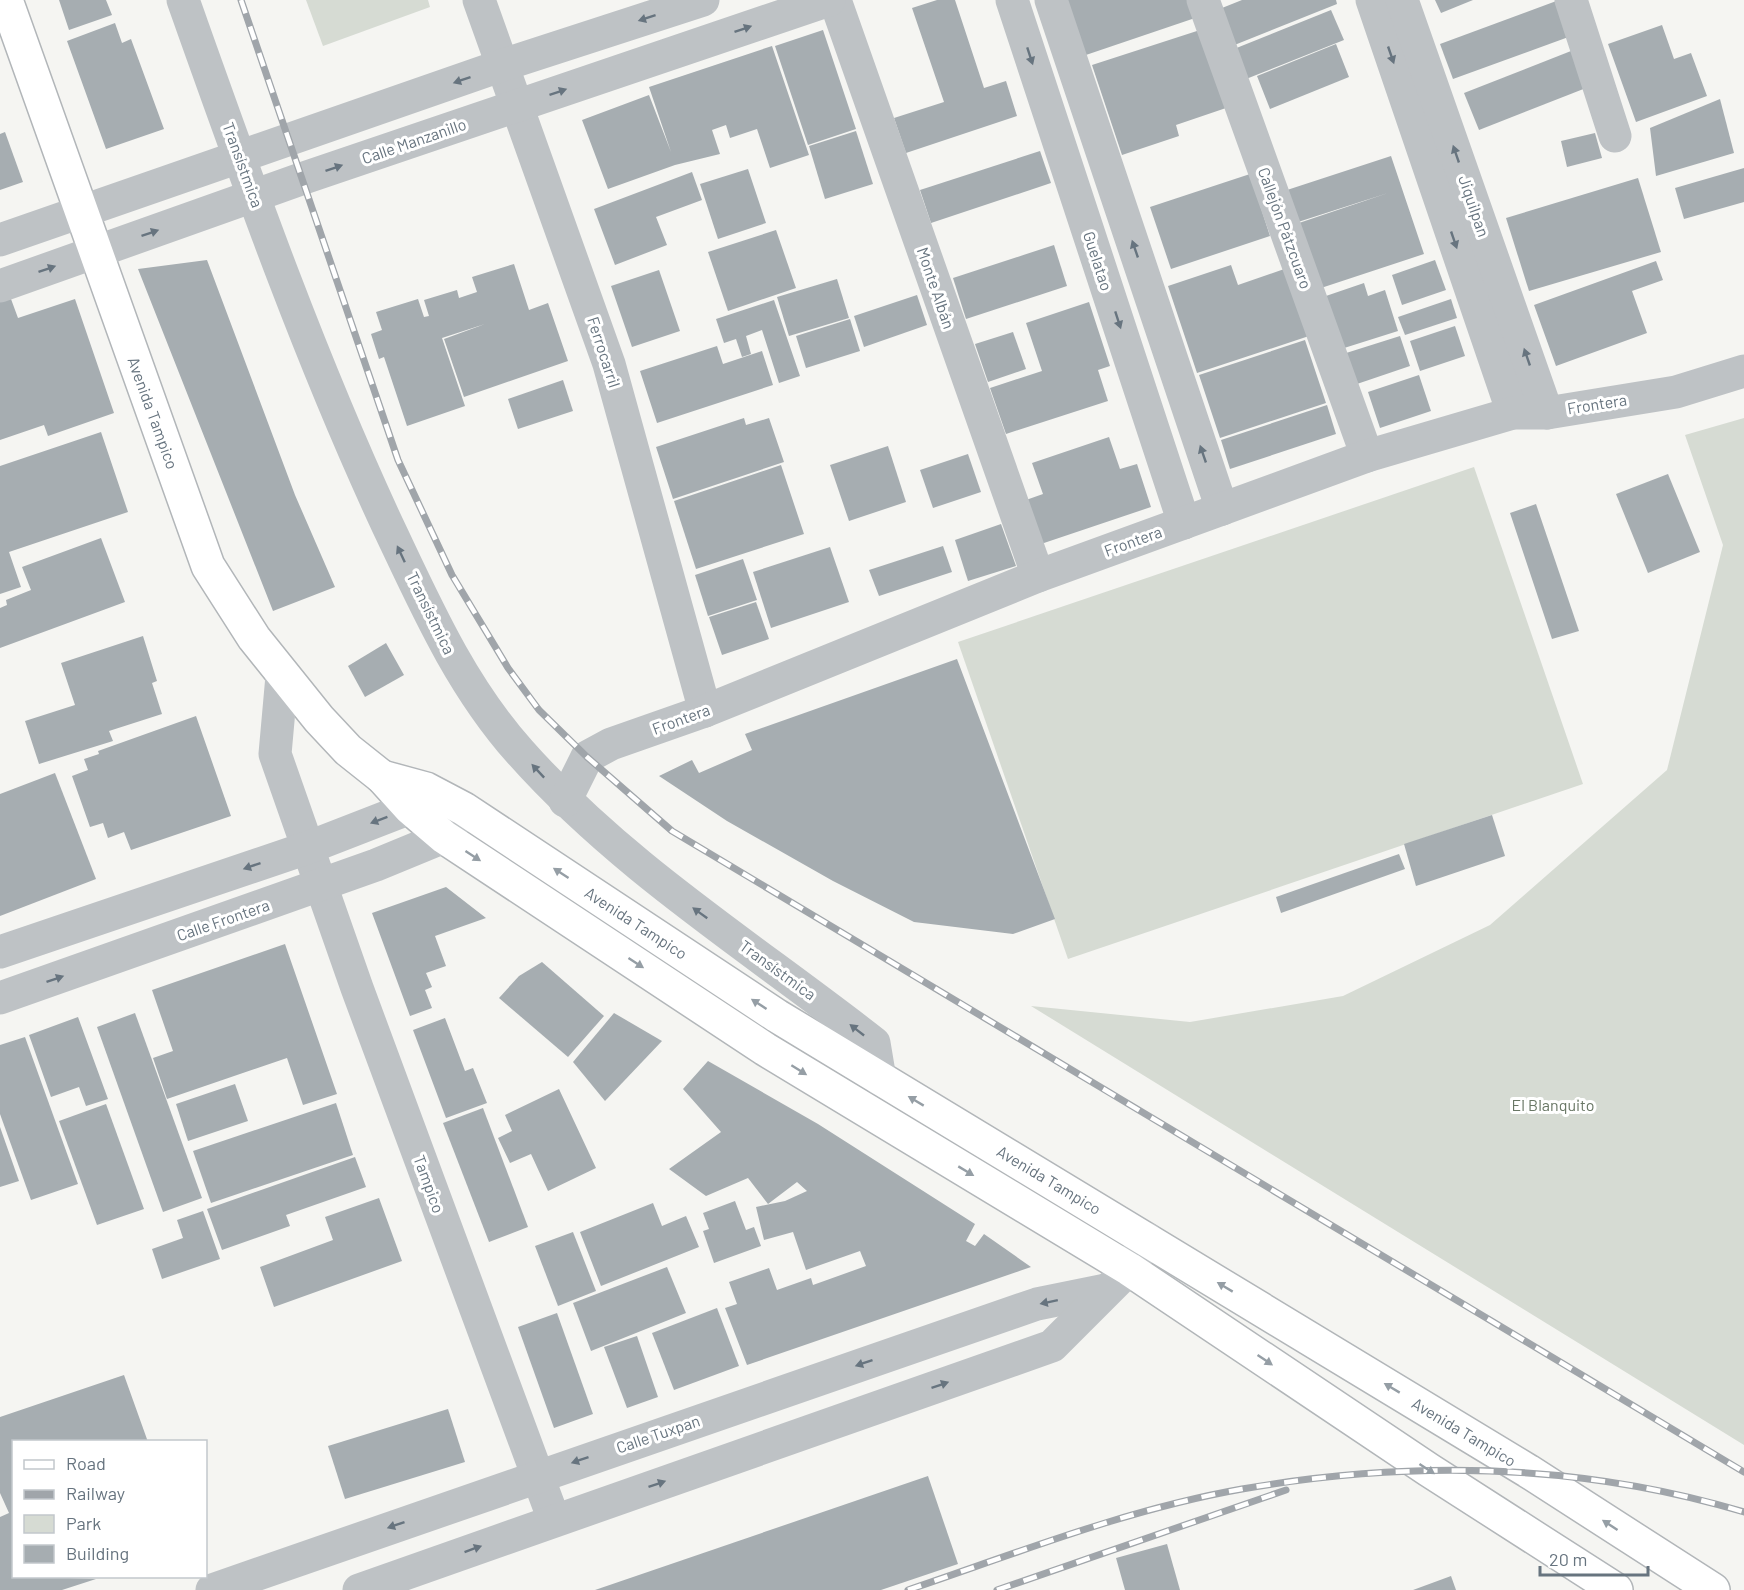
<svg xmlns="http://www.w3.org/2000/svg" width="1744" height="1590" viewBox="0 0 1744 1590" font-family="Barlow,sans-serif">
<style>
.green{fill:#d6dbd3}
.building{fill:#a6adb1}
.lines{fill:none;stroke-linecap:round;stroke-linejoin:round}
.major-casing{stroke:#b2b6b9;stroke-width:36}
.minor{stroke:#bec2c5;stroke-width:33}
.major{stroke:#fff;stroke-width:33}
.rail-casing{stroke:#a0a5aa;stroke-width:7}
.rail{stroke:#fff;stroke-width:4.5;stroke-dasharray:14;stroke-linecap:butt}
.oneway{fill:#67747f}
.oneway2{fill:#959ea5}
.labels{text-anchor:middle;stroke-width:6;stroke-linejoin:round;paint-order:stroke}
.street-label{font-size:16px;fill:#67747f;stroke:#fff}
.park-label{font-size:16px;fill:#697765;stroke:#fff}
</style>
<rect width="100%" height="100%" fill="#f5f5f2"/>
<g class="green">
<polygon points="306,0 428,0 430,7 323,46"/>
<polygon points="1744,418 1744,1445 1031,1006 1190,1022 1343,996 1490,925 1667,770 1723,545 1685,435"/>
<polygon points="1474,467 1583,784 1068,959 958,642"/>
</g>
<g class="building">
<polygon points="59,0 106,0 112,15 69,30"/>
<polygon points="937,0 955,0 984,88 1006,81 1017,116 906,153 894,118 944,102 912,8"/>
<polygon points="1061,0 1193,0 1198,17 1080,57"/>
<polygon points="1242,0 1336,0 1337,4 1227,48 1212,12"/>
<polygon points="1435,0 1473,0 1441,13"/>
<polygon points="1559,0 1574,35 1453,79 1440,44"/>
<polygon points="1331,10 1344,40 1241,81 1229,51"/>
<polygon points="115,23 122,43 131,39 164,129 106,149 67,41"/>
<polygon points="1662,25 1674,59 1691,53 1707,96 1636,122 1608,44"/>
<polygon points="823,30 856,129 808,145 775,46"/>
<polygon points="1200,30 1226,108 1176,125 1179,136 1122,155 1092,65"/>
<polygon points="1336,44 1349,77 1270,109 1257,76"/>
<polygon points="772,46 809,155 770,168 757,129 730,138 726,125 712,130 720,154 675,165 608,189 582,120 649,95 671,152 649,87"/>
<polygon points="1571,51 1586,88 1479,130 1464,93"/>
<polygon points="1720,99 1734,153 1656,176 1650,128"/>
<polygon points="856,131 873,184 825,199 809,146"/>
<polygon points="5,132 23,182 0,190 0,134"/>
<polygon points="1595,133 1602,158 1567,167 1561,141"/>
<polygon points="1040,151 1051,183 931,223 920,190"/>
<polygon points="1391,156 1424,254 1321,288 1296,224 1388,193 1295,223 1284,191"/>
<polygon points="1744,168 1744,202 1684,219 1675,188"/>
<polygon points="748,169 766,223 718,239 700,184"/>
<polygon points="692,172 702,200 656,217 667,245 615,265 594,209"/>
<polygon points="1250,174 1270,236 1171,269 1150,207"/>
<polygon points="1638,178 1661,252 1529,291 1506,218"/>
<polygon points="776,230 796,288 728,311 708,252"/>
<polygon points="1054,245 1067,286 966,319 953,278"/>
<polygon points="207,260 295,495 335,587 273,611 138,269"/>
<polygon points="1435,260 1446,290 1402,305 1392,275"/>
<polygon points="1656,261 1663,280 1632,291 1647,333 1556,366 1534,305"/>
<polygon points="514,264 529,310 548,303 568,361 464,397 444,339 485,324 442,338 465,406 407,426 384,357 379,359 371,334 382,330 376,312 418,299 424,317 429,316 424,300 457,290 459,298 477,292 472,277"/>
<polygon points="1231,265 1238,285 1290,267 1312,335 1197,373 1168,286"/>
<polygon points="659,270 680,331 632,347 611,286"/>
<polygon points="837,279 849,318 789,336 777,297"/>
<polygon points="1364,283 1368,296 1385,290 1398,331 1341,349 1323,297"/>
<polygon points="917,295 927,325 864,347 854,316"/>
<polygon points="11,299 18,318 75,299 114,413 48,436 44,425 0,440 0,302"/>
<polygon points="1451,299 1457,318 1405,335 1398,317"/>
<polygon points="774,300 800,376 779,383 762,330 746,336 751,354 742,357 736,339 724,343 716,319"/>
<polygon points="1089,302 1110,366 1098,370 1108,401 1006,434 990,388 1042,371 1026,323"/>
<polygon points="850,319 860,351 806,368 796,336"/>
<polygon points="1455,326 1465,356 1420,371 1410,341"/>
<polygon points="1013,332 1026,369 988,382 975,344"/>
<polygon points="1400,336 1410,366 1354,385 1343,354"/>
<polygon points="1305,340 1326,403 1220,438 1199,375"/>
<polygon points="717,346 723,364 762,351 773,385 657,423 640,371"/>
<polygon points="1419,375 1431,411 1380,428 1368,392"/>
<polygon points="563,380 573,411 518,429 508,399"/>
<polygon points="1327,405 1336,434 1230,469 1221,440"/>
<polygon points="744,418 746,425 769,418 784,462 673,499 656,447"/>
<polygon points="101,432 128,512 9,552 21,587 0,594 0,466"/>
<polygon points="1109,437 1120,469 1137,464 1151,507 1041,544 1026,500 1043,494 1032,463"/>
<polygon points="888,446 906,502 849,521 830,465"/>
<polygon points="968,454 981,492 933,508 920,470"/>
<polygon points="781,465 804,534 696,569 674,501"/>
<polygon points="1668,474 1700,552 1648,573 1616,494"/>
<polygon points="1536,504 1579,631 1552,639 1510,513"/>
<polygon points="1001,524 1016,566 968,581 955,540"/>
<polygon points="101,538 125,602 0,648 0,608 7,605 6,600 31,590 22,567"/>
<polygon points="943,546 952,572 879,596 869,570"/>
<polygon points="830,547 849,602 771,628 753,572"/>
<polygon points="743,559 757,600 708,616 695,575"/>
<polygon points="756,602 769,639 722,655 709,617"/>
<polygon points="143,636 157,681 152,683 162,714 109,731 113,741 39,764 25,721 75,705 61,663"/>
<polygon points="386,643 404,675 365,697 348,666"/>
<polygon points="957,659 1055,919 1013,934 914,922 833,881 727,821 659,776 692,760 699,773 752,750 745,734"/>
<polygon points="196,716 231,816 131,850 124,832 108,838 103,823 90,827 72,776 88,770 84,759 99,754 98,751"/>
<polygon points="55,773 96,879 0,916 0,794"/>
<polygon points="1492,815 1505,856 1416,886 1404,844"/>
<polygon points="1399,854 1405,869 1281,913 1276,897"/>
<polygon points="446,887 486,918 435,936 446,966 426,973 432,987 425,990 432,1008 410,1016 372,913"/>
<polygon points="285,944 337,1094 303,1105 287,1058 167,1099 153,1058 173,1051 152,990"/>
<polygon points="542,962 604,1016 568,1057 499,998 519,976"/>
<polygon points="135,1013 202,1198 163,1212 97,1027"/>
<polygon points="614,1013 662,1041 605,1101 573,1062"/>
<polygon points="78,1017 108,1099 86,1106 79,1087 51,1097 29,1035"/>
<polygon points="445,1018 465,1071 473,1068 487,1103 446,1118 413,1030"/>
<polygon points="25,1037 78,1184 31,1200 0,1114 0,1045"/>
<polygon points="708,1061 818,1124 975,1224 966,1241 975,1246 984,1234 1031,1267 747,1365 725,1308 737,1304 729,1282 769,1268 777,1290 811,1278 813,1285 866,1266 860,1251 806,1270 793,1232 764,1240 756,1207 785,1201 807,1191 797,1182 768,1204 748,1178 706,1196 669,1169 721,1132 683,1089"/>
<polygon points="235,1084 248,1121 188,1141 176,1104"/>
<polygon points="559,1089 596,1168 548,1191 531,1154 510,1163 498,1138 512,1131 505,1115"/>
<polygon points="336,1103 353,1155 211,1203 193,1151"/>
<polygon points="106,1104 144,1209 97,1225 59,1121"/>
<polygon points="483,1108 528,1227 489,1242 443,1123"/>
<polygon points="0,1127 19,1181 0,1187"/>
<polygon points="355,1157 366,1187 286,1215 290,1226 222,1250 207,1209"/>
<polygon points="379,1198 402,1261 274,1307 260,1267 333,1240 325,1217"/>
<polygon points="735,1201 746,1230 754,1227 761,1246 714,1263 703,1231 709,1229 703,1213"/>
<polygon points="653,1203 662,1226 686,1216 699,1247 601,1286 580,1232"/>
<polygon points="203,1211 220,1259 162,1279 152,1249 183,1238 177,1220"/>
<polygon points="573,1232 596,1291 558,1306 535,1246"/>
<polygon points="667,1267 686,1313 591,1351 573,1303"/>
<polygon points="717,1308 739,1366 674,1390 652,1333"/>
<polygon points="557,1313 593,1414 554,1428 518,1327"/>
<polygon points="637,1336 658,1397 627,1408 604,1347"/>
<polygon points="124,1375 148,1442 14,1442 14,1576 96,1579 62,1590 0,1590 0,1517 9,1513 0,1493 0,1417"/>
<polygon points="448,1409 465,1462 345,1499 328,1446"/>
<polygon points="928,1476 958,1564 881,1590 595,1590"/>
<polygon points="1167,1544 1180,1590 1125,1590 1116,1558"/>
<polygon points="1451,1576 1456,1590 1413,1590"/>
</g>
<g class="lines">
<g class="major-casing">
<g id="major">
<polyline points="6,0 208,566 254,638 319,719 348,750 382,777 410,808 444,837 765,1049 1129,1269 1429,1470 1616,1590"/>
<polyline points="382,777 426,789 464,809 777,1016 1528,1471 1713,1590"/>
</g>
</g>
<g class="minor">
<path d="M183,0C246,177 308,354 387,524C425,604 460,685 520,752C622,867 754,949 874,1043L880,1079"/>
<polyline points="479,0 609,364 705,711"/>
<polyline points="835,0 1038,576"/>
<polyline points="1012,0 1184,523"/>
<polyline points="1051,0 1222,509"/>
<polyline points="1203,0 1367,456"/>
<polyline points="1372,0 1513,413"/>
<polyline points="1402,0 1547,413"/>
<polyline points="1571,0 1615,136"/>
<polyline points="0,240 503,65 703,0"/>
<polyline points="0,286 301,179 829,0"/>
<polyline points="282,676 275,754 357,988 554,1520"/>
<polyline points="565,801 587,757 611,744 705,711 1038,576 1222,509 1367,456 1513,413 1547,413 1676,392 1744,371"/>
<polyline points="0,952 307,848 410,808 426,789"/>
<polyline points="0,998 376,865 444,837 459,815"/>
<polyline points="212,1590 1037,1304 1106,1290"/>
<polyline points="359,1590 1052,1346 1129,1269 1147,1239"/>
</g>
<use href="#major" class="major"/>
<g class="rail-casing">
<g id="rail">
<polyline points="241,0 398,460 452,575 508,668 539,710 587,757 672,831 1744,1472"/>
<path d="M908,1590C1017,1553 1128,1509 1242,1489C1410,1460 1580,1463 1744,1512"/>
<polyline points="997,1590 1286,1490"/>
</g>
</g>
<use href="#rail" class="rail"/>
</g>
<defs><path id="oneway-solid" d="M-6-.8H1V-3.2L6.5 0L1 3.2V.8H-6Z" transform="scale(1.5)"/></defs>
<g class="oneway">
<use href="#oneway-solid" transform="translate(647 18) rotate(162)"/>
<use href="#oneway-solid" transform="translate(743 29) rotate(-19)"/>
<use href="#oneway-solid" transform="translate(1391 55) rotate(71)"/>
<use href="#oneway-solid" transform="translate(1030 56) rotate(72)"/>
<use href="#oneway-solid" transform="translate(462 80) rotate(161)"/>
<use href="#oneway-solid" transform="translate(558 92) rotate(-19)"/>
<use href="#oneway-solid" transform="translate(1456 154) rotate(-109)"/>
<use href="#oneway-solid" transform="translate(334 168) rotate(-19)"/>
<use href="#oneway-solid" transform="translate(150 233) rotate(-19)"/>
<use href="#oneway-solid" transform="translate(1454 240) rotate(71)"/>
<use href="#oneway-solid" transform="translate(1135 249) rotate(-109)"/>
<use href="#oneway-solid" transform="translate(47 269) rotate(-19)"/>
<use href="#oneway-solid" transform="translate(1118 320) rotate(72)"/>
<use href="#oneway-solid" transform="translate(1527 357) rotate(-109)"/>
<use href="#oneway-solid" transform="translate(1203 454) rotate(-109)"/>
<use href="#oneway-solid" transform="translate(401 554) rotate(-115)"/>
<use href="#oneway-solid" transform="translate(538 771) rotate(-133)"/>
<use href="#oneway-solid" transform="translate(379 820) rotate(159)"/>
<use href="#oneway-solid" transform="translate(252 866) rotate(161)"/>
<use href="#oneway-solid" transform="translate(700 913) rotate(-144)"/>
<use href="#oneway-solid" transform="translate(55 979) rotate(-19)"/>
<use href="#oneway-solid" transform="translate(857 1030) rotate(-142)"/>
<use href="#oneway-solid" transform="translate(1049 1302) rotate(168)"/>
<use href="#oneway-solid" transform="translate(864 1363) rotate(161)"/>
<use href="#oneway-solid" transform="translate(940 1385) rotate(-19)"/>
<use href="#oneway-solid" transform="translate(580 1460) rotate(161)"/>
<use href="#oneway-solid" transform="translate(657 1484) rotate(-19)"/>
<use href="#oneway-solid" transform="translate(396 1525) rotate(161)"/>
<use href="#oneway-solid" transform="translate(473 1549) rotate(-20)"/>
</g>
<g class="oneway2">
<use href="#oneway-solid" transform="translate(473 856) rotate(33)"/>
<use href="#oneway-solid" transform="translate(561 873) rotate(-147)"/>
<use href="#oneway-solid" transform="translate(636 963) rotate(33)"/>
<use href="#oneway-solid" transform="translate(759 1004) rotate(-147)"/>
<use href="#oneway-solid" transform="translate(799 1070) rotate(32)"/>
<use href="#oneway-solid" transform="translate(916 1101) rotate(-149)"/>
<use href="#oneway-solid" transform="translate(966 1171) rotate(31)"/>
<use href="#oneway-solid" transform="translate(1225 1287) rotate(-149)"/>
<use href="#oneway-solid" transform="translate(1265 1360) rotate(34)"/>
<use href="#oneway-solid" transform="translate(1392 1388) rotate(-149)"/>
<use href="#oneway-solid" transform="translate(1427 1469) rotate(33)"/>
<use href="#oneway-solid" transform="translate(1610 1525) rotate(-147)"/>
</g>
<g class="labels">
<g class="street-label">
<text transform="translate(414 141) rotate(-19)" y="6">Calle Manzanillo</text>
<text transform="translate(243 165) rotate(70)" y="6">Transístmica</text>
<text transform="translate(1474 206) rotate(71)" y="6">Jiquilpan</text>
<text transform="translate(1285 228) rotate(70)" y="6">Callejón Pátzcuaro</text>
<text transform="translate(1098 261) rotate(72)" y="6">Guelatao</text>
<text transform="translate(936 288) rotate(71)" y="6">Monte Albán</text>
<text transform="translate(604 352) rotate(72)" y="6">Ferrocarril</text>
<text transform="translate(1597 404) rotate(-9)" y="6">Frontera</text>
<text transform="translate(153 413) rotate(70)" y="6">Avenida Tampico</text>
<text transform="translate(1133 541) rotate(-20)" y="6">Frontera</text>
<text transform="translate(431 613) rotate(64)" y="6">Transístmica</text>
<text transform="translate(681 719) rotate(-20)" y="6">Frontera</text>
<text transform="translate(223 920) rotate(-19)" y="6">Calle Frontera</text>
<text transform="translate(636 923) rotate(33)" y="6">Avenida Tampico</text>
<text transform="translate(778 970) rotate(36)" y="6">Transístmica</text>
<text transform="translate(1049 1180) rotate(31)" y="6">Avenida Tampico</text>
<text transform="translate(429 1184) rotate(70)" y="6">Tampico</text>
<text transform="translate(1464 1432) rotate(31)" y="6">Avenida Tampico</text>
<text transform="translate(658 1434) rotate(-19)" y="6">Calle Tuxpan</text>
</g>
<g class="park-label">
<text x="1553" y="1111">El Blanquito</text>
</g>
</g>
<rect x="12" y="1440" width="195" height="138" fill="#ffffff" stroke="#c2c7cc" stroke-width="1.5"/>
<rect x="24" y="1460" width="30" height="9" fill="#ffffff" stroke="#c2c7cc" stroke-width="1.5"/>
<text x="66" y="1470" font-size="18" fill="#67747f">Road</text>
<rect x="24" y="1490" width="30" height="9" fill="#a0a5aa" stroke="#c2c7cc" stroke-width="1.5"/>
<text x="66" y="1500" font-size="18" fill="#67747f">Railway</text>
<rect x="24" y="1515" width="30" height="18" fill="#d6dbd3" stroke="#c2c7cc" stroke-width="1.5"/>
<text x="66" y="1530" font-size="18" fill="#67747f">Park</text>
<rect x="24" y="1545" width="30" height="18" fill="#a6adb1" stroke="#c2c7cc" stroke-width="1.5"/>
<text x="66" y="1560" font-size="18" fill="#67747f">Building</text>
<path d="M1540 1566v9h108v-9" fill="none" stroke="#67747f" stroke-width="3"/>
<text x="1549" y="1566" font-size="18" fill="#67747f" stroke="#ffffff" stroke-width="4.5" paint-order="stroke">20 m</text>
</svg>
